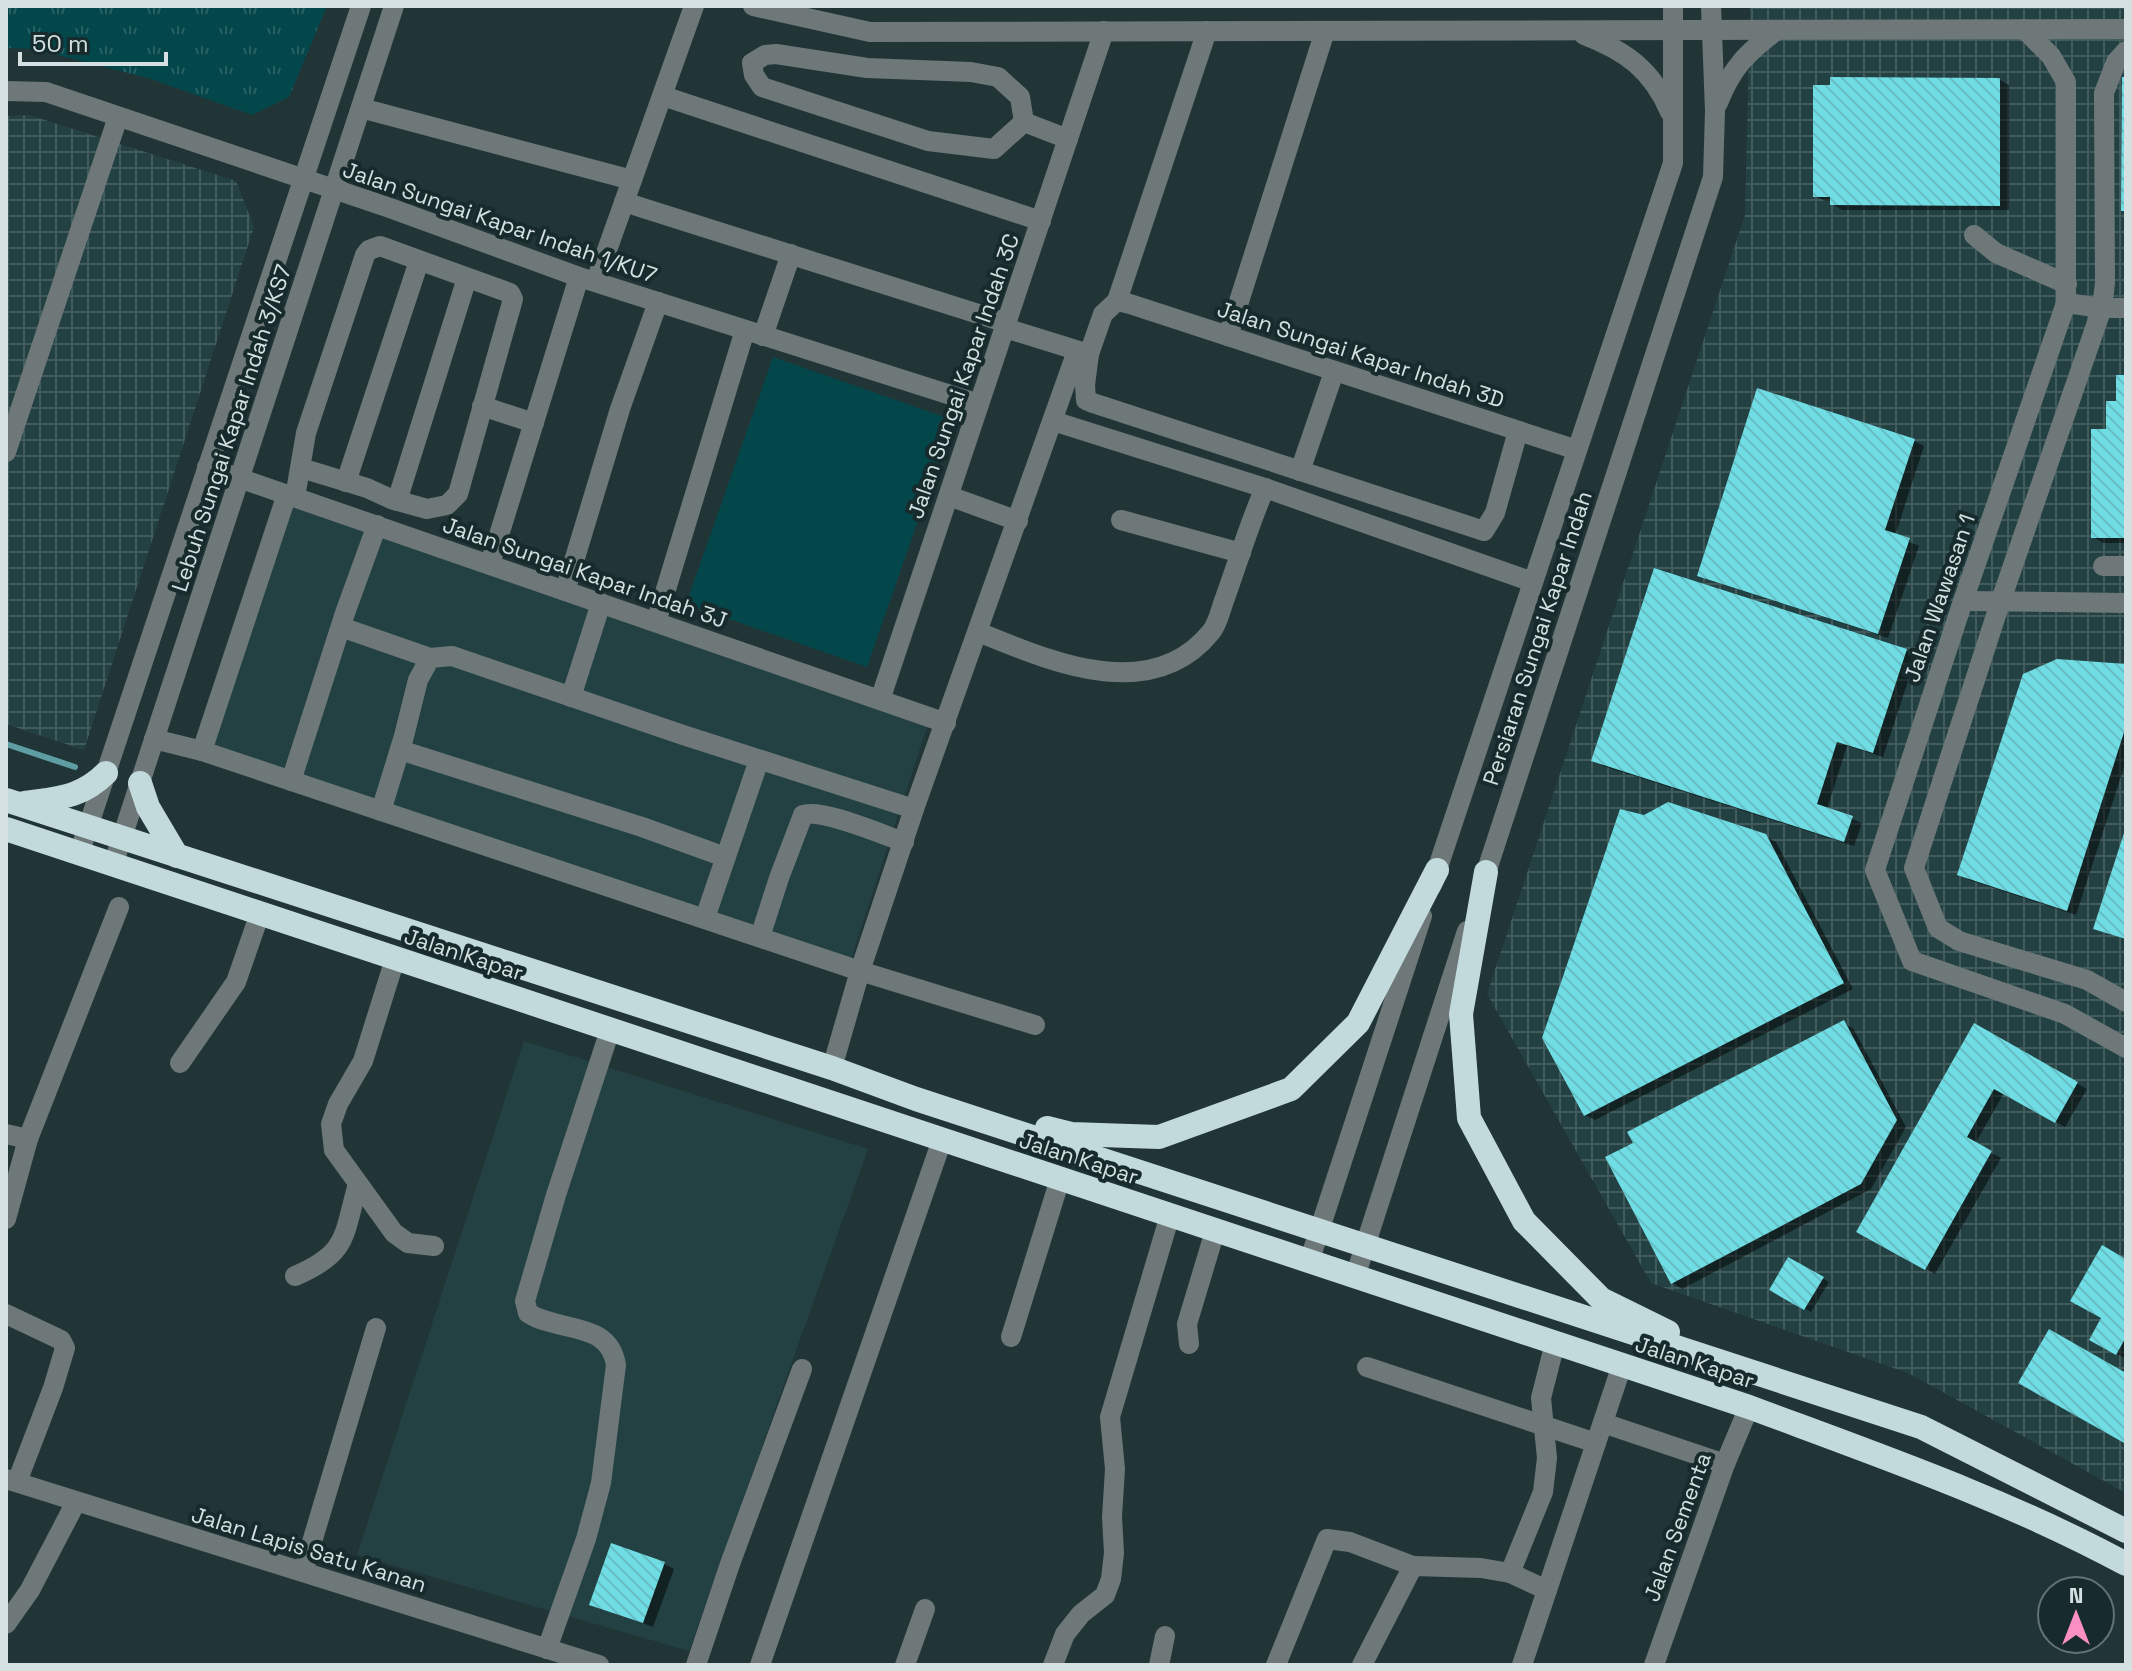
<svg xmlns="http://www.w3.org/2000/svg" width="2132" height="1671" viewBox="0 0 2132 1671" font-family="'Space Grotesk',sans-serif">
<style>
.built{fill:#234143}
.industrial{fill:url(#industrial-grid)}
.grass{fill:url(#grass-tufts)}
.park{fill:#04474b}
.shadow{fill:#0007}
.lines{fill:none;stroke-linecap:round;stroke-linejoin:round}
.stream{stroke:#5e9ea3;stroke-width:6}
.building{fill:url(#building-back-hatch)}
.minor{stroke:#6e7879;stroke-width:20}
.highway{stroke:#c2dadc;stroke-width:24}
.labels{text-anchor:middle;stroke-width:8;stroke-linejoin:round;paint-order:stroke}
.street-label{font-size:22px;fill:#d4e0e1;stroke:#172b2d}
</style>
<defs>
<pattern id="industrial-grid" width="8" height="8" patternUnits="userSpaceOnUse" patternTransform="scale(2)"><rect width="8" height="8" fill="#234143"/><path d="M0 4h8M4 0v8" fill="none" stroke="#425c5e"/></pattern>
<pattern id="grass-tufts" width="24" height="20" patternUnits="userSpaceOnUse" patternTransform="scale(2)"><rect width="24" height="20" fill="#04474b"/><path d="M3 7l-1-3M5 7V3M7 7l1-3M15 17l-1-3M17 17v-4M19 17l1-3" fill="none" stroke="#286165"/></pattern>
<pattern id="building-back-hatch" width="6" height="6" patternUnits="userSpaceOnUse" patternTransform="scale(2)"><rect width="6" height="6" fill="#70dde4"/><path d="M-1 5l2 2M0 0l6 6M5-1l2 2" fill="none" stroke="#66bec4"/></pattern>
</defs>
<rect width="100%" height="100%" fill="#213537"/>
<g class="built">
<polygon points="288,503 927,727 850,962 208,747"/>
<polygon points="524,1041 868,1149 689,1651 357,1555"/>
</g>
<g class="industrial">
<polygon points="1750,6 2126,6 2126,1493 1908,1373 1651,1283 1487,994 1745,215"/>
<polygon points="29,115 236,181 254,227 84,750 6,724 6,116"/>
</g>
<polygon class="grass" points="6,6 327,6 289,97 252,115 148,78 34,49 6,48"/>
<polygon class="park" points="773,357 953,420 867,667 686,604"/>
<g class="shadow">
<polygon points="2000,80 2009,85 2009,210 1842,210 1832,204 1832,201 1825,201 1815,196"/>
<polygon points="2126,377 2126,543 2103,543 2093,537 2108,431"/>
<polygon points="1914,441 1924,446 1895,536 1919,546 1888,638 1709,580 1699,575"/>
<polygon points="1906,651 1916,657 1883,757 1847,746 1827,809 1862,823 1854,846 1603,766 1594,760"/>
<polygon points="2126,666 2126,761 2076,915 1969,880 1960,874"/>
<polygon points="1765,836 1776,842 1853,989 1595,1120 1585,1115"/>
<polygon points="1843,1023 1853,1028 1906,1127 1871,1189 1682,1289 1673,1283"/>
<polygon points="1974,1026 2087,1089 2065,1127 2004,1093 1975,1144 2001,1158 1935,1274 1858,1231"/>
<polygon points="1789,1259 1829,1282 1811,1312 1772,1290"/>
<polygon points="2126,1261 2126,1359 2091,1339 2103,1317"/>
<polygon points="664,1564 674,1569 653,1627 592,1604"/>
</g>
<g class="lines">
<polyline class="stream" points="6,744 75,767"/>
</g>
<g class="building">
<polygon points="1830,77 2000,78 2000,206 1830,205 1830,197 1813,197 1813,85 1830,85"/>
<polygon points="2122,77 2126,77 2126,211 2121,211"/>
<polygon points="2116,375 2126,375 2126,538 2091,538 2091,429 2106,429 2106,401 2116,401"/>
<polygon points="1757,388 1915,439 1885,530 1910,538 1878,634 1697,576"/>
<polygon points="1654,568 1907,649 1873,753 1837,742 1817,804 1853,816 1844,842 1591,761"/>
<polygon points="2057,659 2126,664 2126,726 2067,911 1957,875 2023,674"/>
<polygon points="1668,802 1766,834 1844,983 1584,1116 1542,1038 1620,809 1644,815"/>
<polygon points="2125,830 2126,830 2126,939 2093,929"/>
<polygon points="1844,1020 1897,1120 1861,1184 1671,1284 1605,1157 1633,1143 1627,1132"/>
<polygon points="1974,1023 2078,1082 2055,1123 1994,1089 1967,1137 1992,1151 1925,1270 1856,1232"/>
<polygon points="2102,1245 2126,1259 2126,1337 2116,1355 2089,1340 2101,1318 2070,1301"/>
<polygon points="1788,1257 1824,1277 1804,1310 1769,1290"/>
<polygon points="2049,1329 2126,1373 2126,1444 2018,1383"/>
<polygon points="611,1543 665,1562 643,1623 589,1605"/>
</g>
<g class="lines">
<g class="minor">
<polyline points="753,6 870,32 2126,29"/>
<polyline points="2024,29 2051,56 2066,82 2066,303 1963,601 1875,870 1912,961 2065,1014 2126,1048"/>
<path d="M1584,35C1626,51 1652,70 1670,112"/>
<polyline points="2126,51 2116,62 2104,93 2105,283 2102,308 2000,603 1914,868 1938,928 1959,941 2087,980 2126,1002"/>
<polygon points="776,54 867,68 971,72 998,77 1020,97 1024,122 994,149 928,141 762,87 754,75 752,63 765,55"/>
<polyline points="6,91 46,92 390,208 579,277 979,404"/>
<polyline points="663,96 1041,221"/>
<path d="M1718,103C1732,67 1747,53 1777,30"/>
<polyline points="361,108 632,180"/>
<polyline points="1024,122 1068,139"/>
<polyline points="624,202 1007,323"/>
<polyline points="1974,235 1996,253 2067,284"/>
<polyline points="596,281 694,6"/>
<polyline points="1117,301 1207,31"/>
<polyline points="2066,303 2102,308 2126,308"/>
<polyline points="1005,328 1089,354 1103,314 1117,301 1130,304 1577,450"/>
<polyline points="763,336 791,254"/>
<polyline points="1228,336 1325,31"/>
<polyline points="1089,354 1085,385 1086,400 1093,403 1484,531 1495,513 1518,431"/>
<polyline points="482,406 534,423"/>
<polyline points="1053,421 1265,488 1533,582"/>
<polyline points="6,452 118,117"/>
<polyline points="207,467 946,723"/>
<polyline points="1300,471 1334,372"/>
<polyline points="346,482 419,261"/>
<polyline points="949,496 1018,521"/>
<polyline points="295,497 306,433 365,255 369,250 380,246 510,293 513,299 458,494 447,505 427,509 391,499 367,488 301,468"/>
<polyline points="397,501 467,278"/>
<polyline points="1121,520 1241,553"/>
<polyline points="490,564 579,277"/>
<polyline points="2103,566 2126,566"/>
<polyline points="565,591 620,409 658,302"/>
<polyline points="1963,601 2126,603"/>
<polyline points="656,622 745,330"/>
<polyline points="341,627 430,658"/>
<path d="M978,632C1050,661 1151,706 1211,632C1218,624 1221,608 1225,598C1238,562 1249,524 1265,488"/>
<polyline points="571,697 601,603"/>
<polyline points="880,700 1104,31"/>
<polyline points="154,739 202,751 860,971 1035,1025"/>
<polyline points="400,750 642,827 725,857"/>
<polyline points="202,751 287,494"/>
<polyline points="291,781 345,613 377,525"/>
<polyline points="914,809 1077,351"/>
<polyline points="381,811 404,736 418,680 430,658 452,656 683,735 914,809 860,971 832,1068"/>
<polyline points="79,854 361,6"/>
<polyline points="113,865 394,6"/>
<polyline points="1432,885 1673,163 1673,6"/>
<polyline points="1482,885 1713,177 1715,111 1711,6"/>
<polyline points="705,918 759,760"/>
<path d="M760,937L779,878L803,815C822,808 883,835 904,842"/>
<polyline points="395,959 363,1061 338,1104 331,1124 334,1150 394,1233 408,1243 434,1246"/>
<polyline points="180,1063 236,982 260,913"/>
<polyline points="6,1134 28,1139"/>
<polyline points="6,1219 28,1139 119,907"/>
<polyline points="1309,1262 1422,916"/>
<path d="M295,1276C349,1253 343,1236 358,1184"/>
<polyline points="1355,1277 1467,931"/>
<polyline points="6,1314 61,1340 65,1348 53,1388 17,1482"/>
<polyline points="1011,1337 1060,1179"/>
<polyline points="1189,1344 1187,1324 1215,1231"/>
<polyline points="1367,1367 1596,1443"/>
<polyline points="1603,1423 1725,1464"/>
<polyline points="6,1479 599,1665"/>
<polyline points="303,1572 376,1328"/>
<polyline points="1510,1573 1543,1492 1547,1458 1541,1398 1555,1343"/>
<polyline points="6,1624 30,1590 76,1502"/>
<path d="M547,1649L586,1539L601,1483L616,1365C609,1320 559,1333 528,1313L525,1301L556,1195L610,1030"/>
<polyline points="696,1665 730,1564 802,1369"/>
<polyline points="760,1665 942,1140"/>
<polyline points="905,1665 925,1609"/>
<polyline points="1053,1665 1065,1634 1081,1614 1105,1595 1111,1579 1114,1553 1112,1517 1115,1469 1110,1417 1170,1215"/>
<polyline points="1159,1665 1165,1636"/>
<polyline points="1276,1665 1327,1539 1350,1542 1413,1566"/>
<polyline points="1362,1665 1413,1566 1481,1568 1510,1573 1547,1590"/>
<polyline points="1522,1665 1622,1365"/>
<polyline points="1654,1665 1725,1464 1749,1407"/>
</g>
<g class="highway">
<polyline points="140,783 148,807 177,856"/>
<polyline points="6,800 832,1068 916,1099 1921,1427 2126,1531"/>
<path d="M24,803C58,798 81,798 106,773"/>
<path d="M6,829L1749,1407C1875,1454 2008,1500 2126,1564"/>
<polyline points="1486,872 1461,1014 1469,1118 1524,1221 1601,1299 1668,1332"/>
<polyline points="1047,1128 1071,1134 1159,1137 1291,1089 1358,1023 1437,870"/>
</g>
</g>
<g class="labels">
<g class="street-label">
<text transform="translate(500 222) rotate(19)" y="8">Jalan Sungai Kapar Indah 1/KU7</text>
<text transform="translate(1361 354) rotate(18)" y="8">Jalan Sungai Kapar Indah 3D</text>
<text transform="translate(963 376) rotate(-71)" y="8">Jalan Sungai Kapar Indah 3C</text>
<text transform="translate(231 428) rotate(-72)" y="8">Lebuh Sungai Kapar Indah 3/KS7</text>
<text transform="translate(585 572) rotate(19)" y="8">Jalan Sungai Kapar Indah 3J</text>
<text transform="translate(1939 598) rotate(-71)" y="8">Jalan Wawasan 1</text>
<text transform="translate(1537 638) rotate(-72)" y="8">Persiaran Sungai Kapar Indah</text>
<text transform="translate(464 954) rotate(18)" y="8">Jalan Kapar</text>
<text transform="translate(1079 1158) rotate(18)" y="8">Jalan Kapar</text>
<text transform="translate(1695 1362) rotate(18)" y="8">Jalan Kapar</text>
<text transform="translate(1677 1527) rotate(-70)" y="8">Jalan Sementa</text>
<text transform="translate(309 1549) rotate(17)" y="8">Jalan Lapis Satu Kanan</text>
</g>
</g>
<rect width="2132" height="1671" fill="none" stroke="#d4e0e1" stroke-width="16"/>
<g transform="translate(2076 1615)"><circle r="38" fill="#172b2d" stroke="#637375" stroke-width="2"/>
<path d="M0-6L14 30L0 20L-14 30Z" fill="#fc8fc2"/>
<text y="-12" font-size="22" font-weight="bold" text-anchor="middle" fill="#d4e0e1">N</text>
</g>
<path d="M20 52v12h146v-12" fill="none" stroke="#d4e0e1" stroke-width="4"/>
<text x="32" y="52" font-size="24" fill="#d4e0e1" stroke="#172b2d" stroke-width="6" paint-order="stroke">50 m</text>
</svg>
